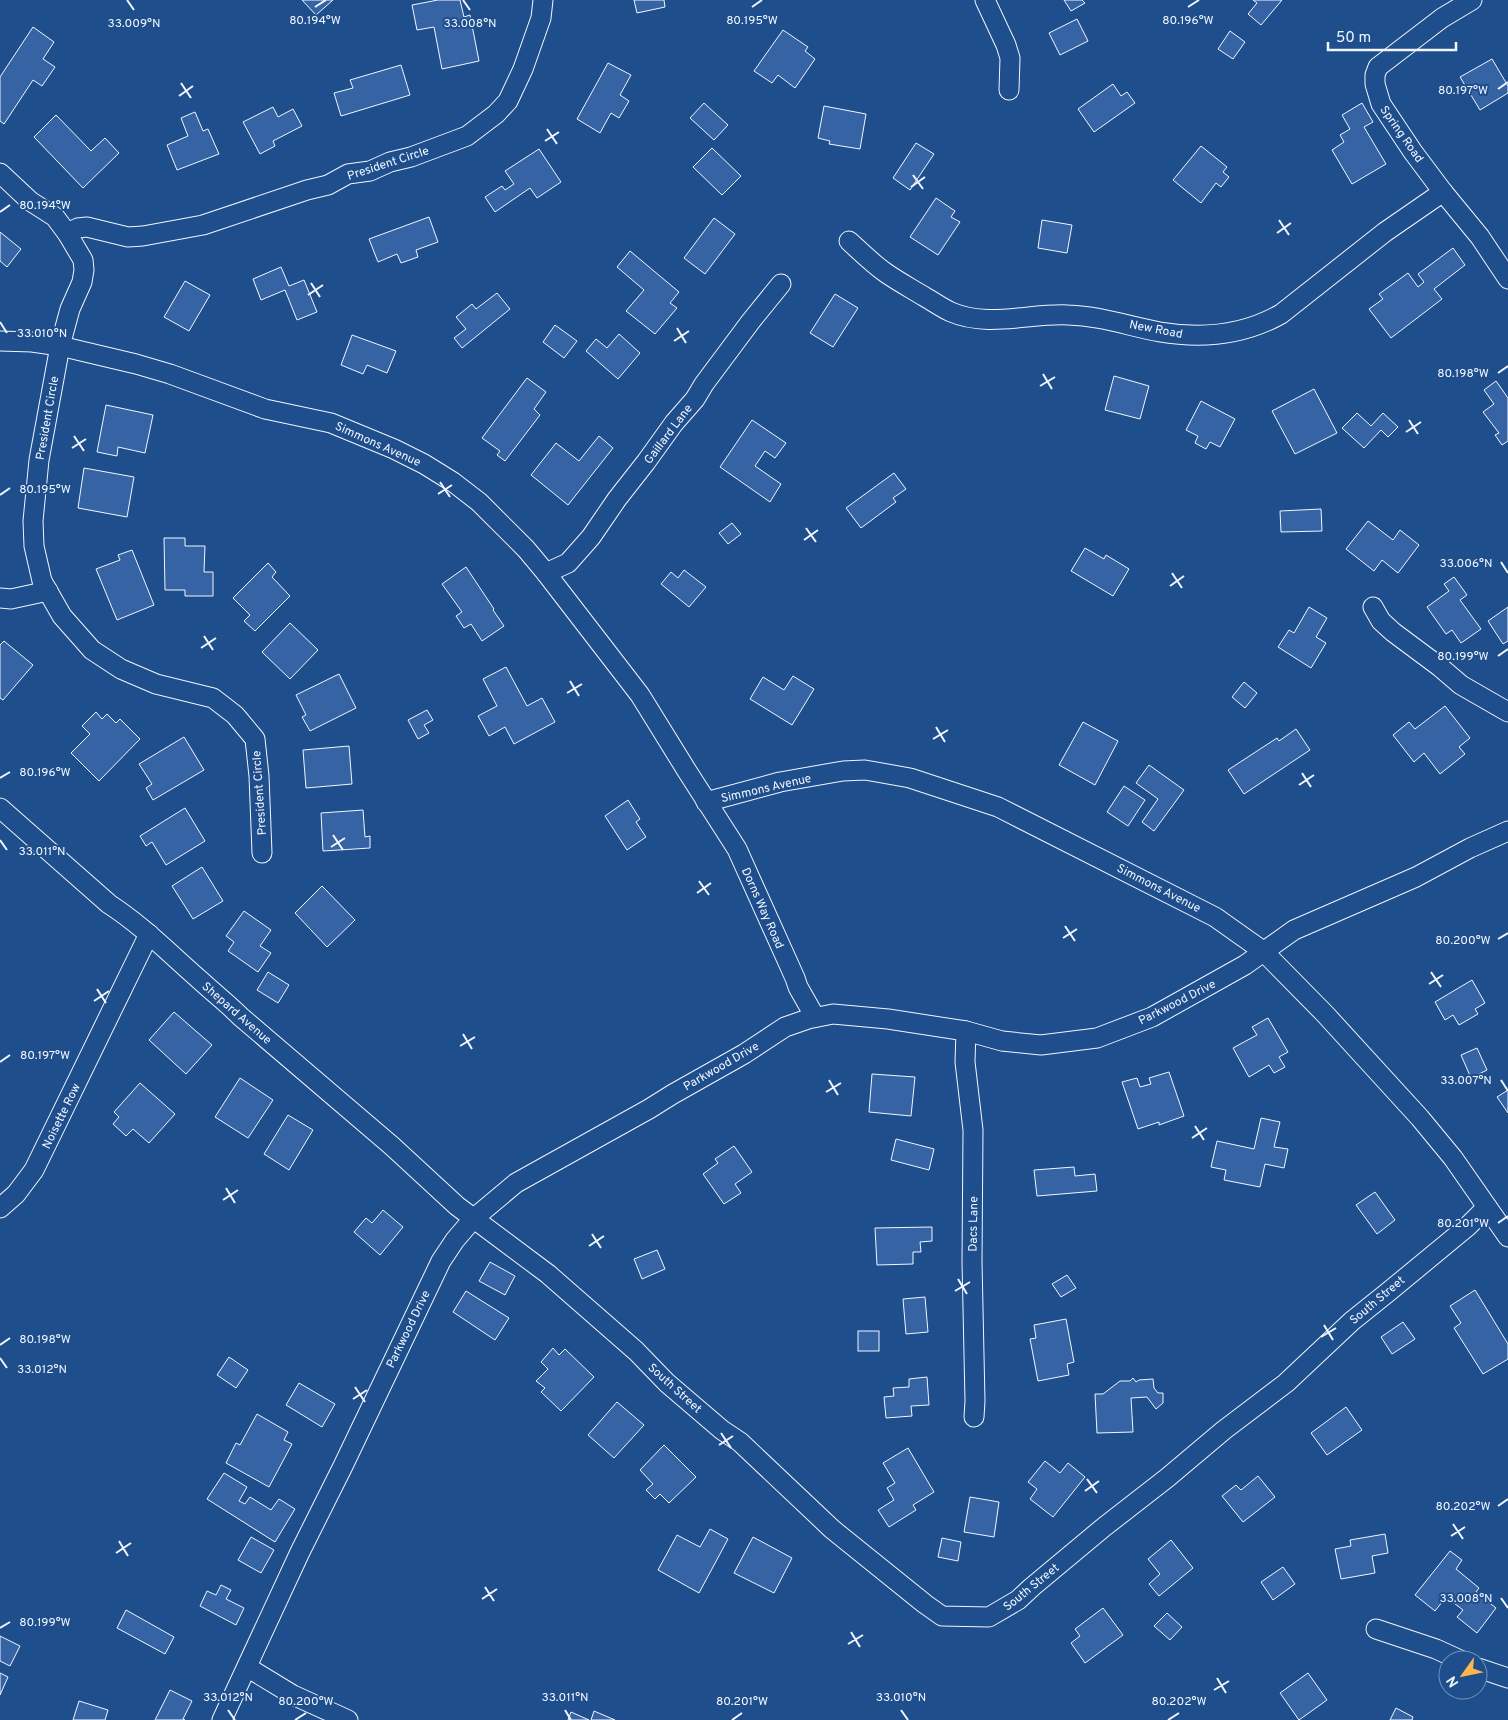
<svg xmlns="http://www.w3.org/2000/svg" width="1508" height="1720" viewBox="0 0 1508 1720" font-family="Overpass,sans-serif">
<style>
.building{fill:#3563a3;stroke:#f2f6ff}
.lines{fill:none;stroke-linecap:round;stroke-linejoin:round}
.minor-casing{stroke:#f2f6ff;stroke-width:21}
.minor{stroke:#1f4e8c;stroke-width:19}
.ticks{fill:none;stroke:#f2f6ff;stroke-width:2}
.labels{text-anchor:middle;stroke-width:4;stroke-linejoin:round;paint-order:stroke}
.street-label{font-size:12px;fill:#f2f6ff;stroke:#1f4e8c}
.ticks-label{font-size:12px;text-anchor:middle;fill:#f2f6ff;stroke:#1f4e8c;stroke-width:4;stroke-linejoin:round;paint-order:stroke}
</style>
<rect width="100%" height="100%" fill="#1f4e8c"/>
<g class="building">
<polygon points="302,0 333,0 316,15"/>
<polygon points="438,0 460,0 464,17 470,15 479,61 442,69 434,27 417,30 412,5"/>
<polygon points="634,0 664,0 665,7 637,13"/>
<polygon points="1064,0 1082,0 1085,3 1071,11"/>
<polygon points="1253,0 1282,0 1261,25 1248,14 1257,3"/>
<polygon points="1077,19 1088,41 1060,55 1049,33"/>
<polygon points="33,27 54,42 43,59 55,67 42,86 33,80 4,124 0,121 0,77"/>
<polygon points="783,30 808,47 805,51 815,59 795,88 778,75 772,83 754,71"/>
<polygon points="1230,31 1245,42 1233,59 1218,49"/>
<polygon points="1492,59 1508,86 1508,93 1480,110 1460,77"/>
<polygon points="608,63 631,75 620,95 629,101 619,118 611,113 600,133 577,119"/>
<polygon points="401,65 410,95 341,116 334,93 353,88 350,80"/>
<polygon points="1113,84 1121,96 1127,92 1135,103 1094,132 1078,109"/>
<polygon points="704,103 728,125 714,140 690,118"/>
<polygon points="1362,103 1373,122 1364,127 1386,164 1352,184 1332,150 1344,142 1340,135 1350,129 1342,115"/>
<polygon points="824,106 866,114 860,149 829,144 830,141 818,138"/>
<polygon points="273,107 278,117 293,109 302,126 273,141 275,146 260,154 243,122"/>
<polygon points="195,112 203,131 208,129 219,154 177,170 167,145 188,136 181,118"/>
<polygon points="56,115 91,151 105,138 119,153 83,188 34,137"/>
<polygon points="916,143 934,154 910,190 893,178"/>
<polygon points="1201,146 1227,167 1223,172 1229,177 1221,187 1216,183 1201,203 1173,180"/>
<polygon points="712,148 741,176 722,195 693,167"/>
<polygon points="539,149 561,182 537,198 530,188 495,212 485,197 502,186 505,190 514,184 505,171"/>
<polygon points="936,198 955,211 951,217 960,222 938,255 910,237"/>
<polygon points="429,217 438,242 416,250 418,257 401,263 397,254 378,262 369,239"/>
<polygon points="714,218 735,234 705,274 684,258"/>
<polygon points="1042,220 1072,225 1067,253 1038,248"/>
<polygon points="0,232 21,249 7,267 0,261"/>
<polygon points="1453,248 1465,265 1434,289 1442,299 1391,338 1369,309 1383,299 1379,294 1408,273 1418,287 1424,282 1418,274"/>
<polygon points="630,251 679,292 670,303 677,308 655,334 626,311 644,290 617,267"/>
<polygon points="281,267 289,286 304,280 317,312 297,320 285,290 261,300 253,279"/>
<polygon points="185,281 210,295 189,331 164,317"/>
<polygon points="497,293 510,309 462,348 454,338 466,329 456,317 472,304 476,309"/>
<polygon points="835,294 858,308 833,347 810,333"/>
<polygon points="555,325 577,341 564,358 543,342"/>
<polygon points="619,334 640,353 618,379 586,351 596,339 607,348"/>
<polygon points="352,335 396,351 387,373 367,365 363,374 341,365"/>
<polygon points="1114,376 1149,386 1140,419 1105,410"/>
<polygon points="527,378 546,392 534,409 540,415 505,461 497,455 500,451 482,438"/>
<polygon points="1496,381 1508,398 1508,441 1502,445 1495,435 1499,433 1483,412 1494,404 1484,390"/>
<polygon points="1314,389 1337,433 1295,454 1272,411"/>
<polygon points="1201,401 1235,419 1220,447 1210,442 1206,449 1195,443 1198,436 1186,430"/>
<polygon points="106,405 153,415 145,453 118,447 117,456 97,452"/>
<polygon points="1357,413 1371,426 1383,413 1398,427 1388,437 1381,430 1364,448 1342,428"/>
<polygon points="752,420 786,443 775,458 765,451 755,466 781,484 770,502 720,467"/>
<polygon points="599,436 613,448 568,505 531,475 556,443 579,461"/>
<polygon points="84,468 134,477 127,517 78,508"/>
<polygon points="894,473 906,489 893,498 896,502 861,528 846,508"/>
<polygon points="1321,509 1322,531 1281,532 1280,511"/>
<polygon points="1368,521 1393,540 1400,530 1419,545 1398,573 1382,560 1374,571 1346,549"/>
<polygon points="732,523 741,534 728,544 719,533"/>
<polygon points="164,538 185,538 185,546 205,546 204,572 213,572 213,596 185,596 185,590 165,590"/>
<polygon points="1085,548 1104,559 1106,555 1129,569 1113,596 1071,571"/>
<polygon points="132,550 154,605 117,620 96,569 120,560 118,555"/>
<polygon points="268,563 276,572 272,577 290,596 255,631 244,621 250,615 233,598"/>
<polygon points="466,567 494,609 493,610 504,626 482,641 471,624 464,628 456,616 462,612 442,584"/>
<polygon points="684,570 706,587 689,607 661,584 671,572 678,578"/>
<polygon points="1454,577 1467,595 1460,600 1481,629 1461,643 1452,630 1446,634 1427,607 1449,591 1444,584"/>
<polygon points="1309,607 1327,618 1316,637 1326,643 1311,668 1278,647 1289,630 1294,633"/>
<polygon points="1508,607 1508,641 1503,644 1488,621"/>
<polygon points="290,623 318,650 290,679 262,652"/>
<polygon points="4,641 33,665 3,700 0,698 0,645"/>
<polygon points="506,667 527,706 542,698 555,722 514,744 505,727 489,736 478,716 497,706 483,679"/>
<polygon points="339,674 356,708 310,731 302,717 306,715 296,695"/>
<polygon points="793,676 814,689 792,725 750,699 763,677 784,690"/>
<polygon points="1244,682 1257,693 1245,708 1232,697"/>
<polygon points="1445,706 1470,738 1459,747 1465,754 1440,774 1424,753 1414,762 1393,735 1409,722 1415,729"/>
<polygon points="427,710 433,720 424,725 429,733 418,739 408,720"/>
<polygon points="96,712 102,719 107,714 116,723 120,719 140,739 99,781 71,753 90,734 82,726"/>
<polygon points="1083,722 1118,741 1095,785 1059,765"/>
<polygon points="1296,729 1310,750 1244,794 1228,770 1277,738 1279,741"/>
<polygon points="184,737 204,770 153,800 146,788 152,784 139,764"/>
<polygon points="349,746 352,784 306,788 303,750"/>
<polygon points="1149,765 1184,790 1154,831 1142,822 1158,799 1136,783"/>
<polygon points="1124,786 1145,800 1128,826 1107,812"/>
<polygon points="628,800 640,819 636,822 646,837 627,850 605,816"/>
<polygon points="185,808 205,841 166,865 152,842 146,846 140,836"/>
<polygon points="363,810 365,837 370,836 370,848 323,851 321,813"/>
<polygon points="202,867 223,901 193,919 172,886"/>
<polygon points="322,886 355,920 327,947 295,913"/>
<polygon points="244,911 271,930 260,946 271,953 258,972 228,951 234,942 226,936"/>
<polygon points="268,972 289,985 278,1003 257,990"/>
<polygon points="1472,980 1485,1003 1475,1009 1478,1014 1459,1025 1453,1015 1445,1020 1435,1002"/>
<polygon points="174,1012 212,1045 186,1074 149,1040"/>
<polygon points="1268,1018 1288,1052 1279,1057 1285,1067 1274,1073 1269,1065 1249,1077 1233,1048 1257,1035 1252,1027"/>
<polygon points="1477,1048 1487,1070 1471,1078 1461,1055"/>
<polygon points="1169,1072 1184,1116 1159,1125 1159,1122 1138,1129 1122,1082 1137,1078 1140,1087 1151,1084 1149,1078"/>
<polygon points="872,1074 915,1077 911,1116 869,1112"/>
<polygon points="240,1078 273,1100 248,1138 215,1117"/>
<polygon points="140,1083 175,1114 149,1143 133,1129 126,1136 113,1124 119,1117 114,1112"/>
<polygon points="1508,1090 1508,1113 1497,1097"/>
<polygon points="288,1115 313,1130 289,1170 264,1154"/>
<polygon points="1261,1118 1280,1122 1274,1147 1288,1149 1284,1168 1265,1164 1260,1187 1224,1180 1226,1170 1211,1167 1217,1141 1254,1149"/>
<polygon points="896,1139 934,1149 929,1170 891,1160"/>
<polygon points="734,1146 752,1172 735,1184 741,1193 724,1204 703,1174 718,1163 715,1159"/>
<polygon points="1074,1167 1075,1176 1095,1174 1097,1191 1037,1196 1034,1170"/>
<polygon points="1375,1192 1395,1220 1377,1234 1356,1205"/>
<polygon points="383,1210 403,1227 380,1255 354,1232 366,1218 372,1223"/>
<polygon points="932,1227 932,1241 920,1242 921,1252 913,1252 913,1264 877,1265 875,1228"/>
<polygon points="657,1250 665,1269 642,1279 634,1259"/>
<polygon points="490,1262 515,1276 505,1295 479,1281"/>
<polygon points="1067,1275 1076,1288 1061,1297 1052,1284"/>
<polygon points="1475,1290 1508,1344 1508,1359 1483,1374 1454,1328 1461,1323 1450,1306"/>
<polygon points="466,1291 509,1318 495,1340 453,1312"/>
<polygon points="925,1297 928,1332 906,1334 903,1299"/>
<polygon points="1066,1319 1074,1362 1067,1364 1069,1375 1038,1381 1030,1339 1036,1338 1034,1325"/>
<polygon points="1403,1322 1415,1339 1392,1354 1381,1337"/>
<rect x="858" y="1331" width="21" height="20"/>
<polygon points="553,1348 559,1355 565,1349 594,1377 561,1411 541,1392 545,1388 536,1381 548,1369 541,1362"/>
<polygon points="229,1357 248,1370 236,1388 217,1375"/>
<polygon points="927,1377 929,1405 911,1406 912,1416 886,1418 884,1397 894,1396 893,1388 909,1387 909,1379"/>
<polygon points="1133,1378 1136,1382 1139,1380 1153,1379 1154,1388 1158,1393 1163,1393 1163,1403 1156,1409 1147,1397 1131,1398 1133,1432 1097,1433 1095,1394 1103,1394 1120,1381 1130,1381"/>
<polygon points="299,1383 335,1404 322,1427 286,1405"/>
<polygon points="617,1402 644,1425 614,1458 588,1435"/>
<polygon points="1346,1407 1362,1430 1327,1455 1311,1433"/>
<polygon points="257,1414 288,1432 284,1440 292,1444 269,1487 226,1463 236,1443 240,1445"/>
<polygon points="664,1445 696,1477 669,1503 660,1494 655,1499 646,1490 653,1484 640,1470"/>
<polygon points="908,1448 934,1492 913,1505 916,1510 889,1527 878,1510 894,1500 887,1488 895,1483 883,1463"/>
<polygon points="1045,1461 1060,1473 1068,1463 1085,1477 1053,1517 1030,1499 1037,1489 1028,1482"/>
<polygon points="224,1473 247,1487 239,1501 245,1504 250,1497 271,1510 279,1499 295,1509 275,1542 207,1499"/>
<polygon points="1258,1476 1275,1497 1243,1522 1222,1496 1236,1485 1241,1490"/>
<polygon points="970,1497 999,1502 994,1537 964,1532"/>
<polygon points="710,1529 728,1539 699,1593 658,1570 677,1535 700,1547"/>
<polygon points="1385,1534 1388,1553 1372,1556 1375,1573 1341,1579 1335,1549 1351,1546 1350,1540"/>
<polygon points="251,1537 274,1550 261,1573 238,1560"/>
<polygon points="753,1537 792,1558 774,1593 734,1573"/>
<polygon points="942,1538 961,1542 958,1561 938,1557"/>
<polygon points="1171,1540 1193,1568 1159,1596 1149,1584 1160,1574 1148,1559"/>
<polygon points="1450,1551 1462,1560 1456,1569 1479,1588 1476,1592 1496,1608 1477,1633 1457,1617 1463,1610 1446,1597 1435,1611 1415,1595"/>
<polygon points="1283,1567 1295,1584 1273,1600 1261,1582"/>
<polygon points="221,1585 231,1590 226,1599 244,1608 236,1625 200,1606 207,1591 216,1595"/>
<polygon points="1103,1608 1123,1635 1085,1663 1071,1643 1080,1636 1075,1629"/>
<polygon points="126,1610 174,1637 165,1654 117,1628"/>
<polygon points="1167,1613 1182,1627 1170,1640 1154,1626"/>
<polygon points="0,1636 20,1646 10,1666 0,1661"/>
<polygon points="0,1673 8,1677 0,1695"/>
<polygon points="1308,1673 1327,1700 1299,1720 1280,1693"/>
<polygon points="170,1690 192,1701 183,1719 185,1720 155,1720"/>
<polygon points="79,1701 108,1710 105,1720 73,1720"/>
<polygon points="1396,1708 1413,1717 1412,1720 1390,1720"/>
<polygon points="594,1711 615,1720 591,1720"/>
<polygon points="571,1712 589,1720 568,1720"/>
</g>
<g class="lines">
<g class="minor-casing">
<g id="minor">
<polyline points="985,0 1006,45 1010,58 1009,90"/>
<polyline points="1472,0 1442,18 1378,67 1375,75 1375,84 1381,104 1413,152 1443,192 1480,237 1508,279"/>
<polyline points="0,173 30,201 55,217 67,233 83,260 84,270 82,282 70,309 60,346 39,460 33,521 34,546 42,581 62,616 92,650 121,669 156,684 213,698 235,715 255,739 259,776 262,853"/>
<polyline points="67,233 78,228 87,227 128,237 143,236 203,225 307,190 328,185 348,174 370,171 390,162 411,157 467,136 496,114 508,101 523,69 541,18 543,0"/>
<path d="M849,241C861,252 873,264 886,273C899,282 912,289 925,297C934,302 942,308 951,312C988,328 1030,313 1068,315C1101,316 1128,326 1160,332C1202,339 1244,335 1281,314L1385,232L1443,192"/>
<polyline points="0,341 32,342 60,346 136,364 170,374 265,409 331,423 394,449 424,464 453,482 479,502 526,549 546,573 640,695 687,771 737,849 795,978 798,987 815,1017"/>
<polyline points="546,573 568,563 591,537 617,499 646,462 674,423 695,399 704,384 751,321 781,284"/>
<polyline points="0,598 11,599 48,591"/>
<polyline points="1373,607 1381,621 1393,632 1440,667 1461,685 1508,712"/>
<polyline points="706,802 780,782 843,771 865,770 910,778 998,807 1215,917 1263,951 1325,1014 1420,1118 1453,1158 1508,1237"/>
<path d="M0,808L109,904C143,926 171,955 201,981C214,993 228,1004 241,1017L392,1146L457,1206L548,1274L636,1351L667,1383L722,1430L740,1442L832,1529L925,1604L942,1616L989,1617L1018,1600L1032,1587L1104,1527L1167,1478L1224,1430L1286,1383L1352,1321L1387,1293L1467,1227L1487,1207"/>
<polyline points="966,1031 965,1062 973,1130 972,1262 975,1401 974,1417"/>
<polyline points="0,1208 16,1194 34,1170 149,934"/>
<polyline points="1376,1629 1436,1649 1460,1660"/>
<polyline points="247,1667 293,1695 348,1720"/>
<polyline points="1478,1668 1508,1678"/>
<polyline points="222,1720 300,1552 343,1466 441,1261 455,1240 473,1219 516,1183 649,1109 673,1094 744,1054 785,1027 808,1019 833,1014 888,1019 966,1031 1002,1041 1041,1045 1097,1038 1152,1017 1245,965 1294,930 1416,877 1470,848 1508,831"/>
</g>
</g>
<use href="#minor" class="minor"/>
</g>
<path class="ticks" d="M127,0L134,10M463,0L470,10M315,7L326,0M752,7L762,0M1188,7L1199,0M181,83L191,98M1498,89L1508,82M179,96L193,86M547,129L557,144M545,141L559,132M913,175L923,189M911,187L925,177M0,212L10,205M1279,220L1289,235M1277,233L1291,223M311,283L320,297M308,295L323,285M0,322L7,333M677,328L686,343M674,341L689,331M1498,373L1508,366M1043,374L1052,389M1040,386L1055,377M1409,420L1418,434M1406,432L1421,422M74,436L84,451M72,448L86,439M440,482L450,497M438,494L452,485M0,495L10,488M806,528L816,542M804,540L818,530M1501,562L1508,573M1172,573L1182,588M1170,586L1184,576M204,636L213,650M201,648L216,638M1498,656L1508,649M570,681L579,696M567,693L582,684M936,727L945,742M933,739L948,730M1302,773L1311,787M0,778L10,772M1299,785L1314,775M333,835L343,850M0,840L7,850M331,847L345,838M699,881L709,895M697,893L711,883M1065,926L1075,941M1063,938L1077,929M1498,939L1508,933M1431,972L1441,987M1429,984L1443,975M97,989L106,1003M94,1001L109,991M463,1034L472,1049M460,1046L475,1037M0,1062L10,1055M829,1080L838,1095M1501,1080L1508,1091M826,1092L841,1083M1195,1126L1204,1140M1192,1138L1207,1128M226,1188L235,1203M223,1200L238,1190M1498,1223L1508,1216M592,1234L601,1248M589,1246L604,1236M958,1279L967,1294M955,1291L970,1282M1324,1325L1333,1340M1321,1337L1336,1328M0,1345L10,1338M0,1358L7,1368M355,1387L365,1402M353,1399L367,1390M721,1433L731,1448M719,1445L733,1436M1087,1479L1097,1493M1085,1491L1099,1481M1498,1506L1508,1499M1453,1524L1463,1539M1451,1536L1465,1527M119,1541L128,1556M116,1553L131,1543M485,1587L494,1601M1501,1598L1508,1608M482,1599L497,1589M0,1628L10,1622M851,1632L860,1647M848,1644L863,1635M1217,1678L1226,1693M1214,1690L1229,1681M228,1710L235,1720M565,1710L571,1720M901,1710L908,1720M295,1720L306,1713M732,1720L742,1713M1168,1720L1179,1713"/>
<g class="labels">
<g class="street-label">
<text transform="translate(1402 134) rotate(55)" y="4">Spring Road</text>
<text transform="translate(388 163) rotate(-18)" y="4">President Circle</text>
<text transform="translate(1156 329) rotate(11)" y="4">New Road</text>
<text transform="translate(47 418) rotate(-80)" y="4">President Circle</text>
<text transform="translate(668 434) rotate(-53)" y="4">Gaillard Lane</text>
<text transform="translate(378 444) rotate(24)" y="4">Simmons Avenue</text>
<text transform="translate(766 788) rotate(-13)" y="4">Simmons Avenue</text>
<text transform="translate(259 793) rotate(-94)" y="4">President Circle</text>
<text transform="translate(1159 888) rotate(27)" y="4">Simmons Avenue</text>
<text transform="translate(763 908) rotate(66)" y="4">Dorns Way Road</text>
<text transform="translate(1177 1002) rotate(-27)" y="4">Parkwood Drive</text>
<text transform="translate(237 1013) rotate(41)" y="4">Shepard Avenue</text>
<text transform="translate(721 1066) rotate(-30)" y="4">Parkwood Drive</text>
<text transform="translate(61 1116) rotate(-64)" y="4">Noisette Row</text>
<text transform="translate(973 1224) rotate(-89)" y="4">Dacs Lane</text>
<text transform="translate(1377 1300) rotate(-40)" y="4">South Street</text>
<text transform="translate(408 1329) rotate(-64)" y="4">Parkwood Drive</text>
<text transform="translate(675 1388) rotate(42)" y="4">South Street</text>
<text transform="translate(1031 1587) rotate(-39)" y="4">South Street</text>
</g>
</g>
<g class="ticks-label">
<text x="1188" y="24">80.196°W</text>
<text x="315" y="24">80.194°W</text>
<text x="752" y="24">80.195°W</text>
<text x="134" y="27">33.009°N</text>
<text x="470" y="27">33.008°N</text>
<text x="1463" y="94">80.197°W</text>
<text x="45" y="209">80.194°W</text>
<text x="42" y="337">33.010°N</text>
<text x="1463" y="377">80.198°W</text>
<text x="45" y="493">80.195°W</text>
<text x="1466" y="567">33.006°N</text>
<text x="1463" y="660">80.199°W</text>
<text x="45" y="776">80.196°W</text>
<text x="42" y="855">33.011°N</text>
<text x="1463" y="944">80.200°W</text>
<text x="45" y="1059">80.197°W</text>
<text x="1466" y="1084">33.007°N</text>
<text x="1463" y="1227">80.201°W</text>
<text x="45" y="1343">80.198°W</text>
<text x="42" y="1373">33.012°N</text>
<text x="1463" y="1510">80.202°W</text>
<text x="1466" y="1602">33.008°N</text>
<text x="45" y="1626">80.199°W</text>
<text x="228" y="1701">33.012°N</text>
<text x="565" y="1701">33.011°N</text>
<text x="901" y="1701">33.010°N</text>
<text x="306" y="1705">80.200°W</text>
<text x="742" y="1705">80.201°W</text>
<text x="1179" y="1705">80.202°W</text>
</g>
<g transform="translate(1463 1675) rotate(237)"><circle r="24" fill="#1f4e8c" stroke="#7391ba"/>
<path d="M0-4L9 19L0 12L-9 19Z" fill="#ffb74d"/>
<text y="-8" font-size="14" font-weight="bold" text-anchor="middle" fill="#f2f6ff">N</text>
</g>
<path d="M1328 42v8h128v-8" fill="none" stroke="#f2f6ff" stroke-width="2.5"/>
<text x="1336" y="42" font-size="15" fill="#f2f6ff" stroke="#1f4e8c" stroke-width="4" paint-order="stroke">50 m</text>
</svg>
